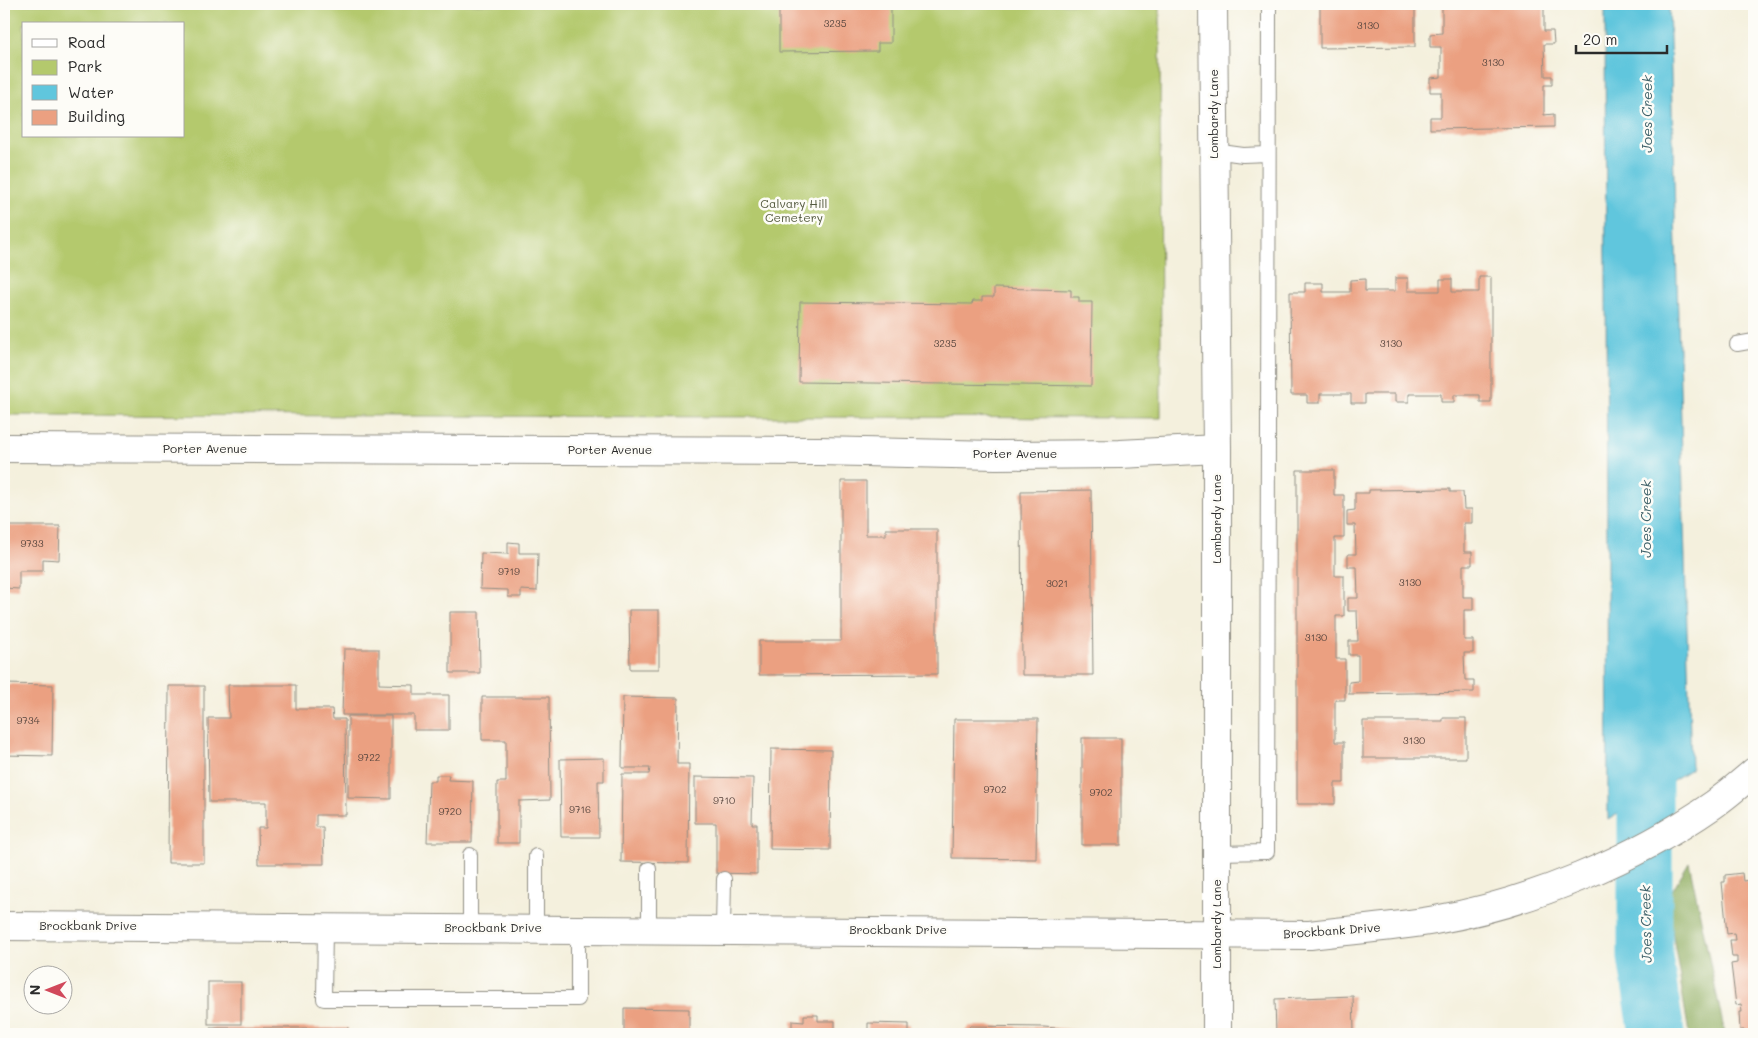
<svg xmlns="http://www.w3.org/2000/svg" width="1758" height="1038" viewBox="0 0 1758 1038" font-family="Mali,sans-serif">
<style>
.green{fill:#b4c96d;stroke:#707a4c;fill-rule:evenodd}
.forest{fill:#8fad60;stroke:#5d6c46}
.water{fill:#60c6dd;stroke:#467884}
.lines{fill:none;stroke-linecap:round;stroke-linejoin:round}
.river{stroke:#60c6dd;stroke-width:55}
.building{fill:#eba081}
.lane-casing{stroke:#908e84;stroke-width:16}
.street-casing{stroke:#908e84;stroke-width:30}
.secondary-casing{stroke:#908e84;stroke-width:30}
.lane{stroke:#fff;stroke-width:14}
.street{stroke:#fff;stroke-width:28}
.secondary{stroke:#fff;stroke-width:28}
.labels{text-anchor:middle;stroke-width:5;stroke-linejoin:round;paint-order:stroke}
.number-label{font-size:10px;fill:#5b4840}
.street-label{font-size:12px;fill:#2b2b2b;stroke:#fdfcf7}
.park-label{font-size:12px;fill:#545a3f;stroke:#fdfcf7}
.water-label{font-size:14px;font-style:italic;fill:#3e6169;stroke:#fdfcf7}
</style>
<rect width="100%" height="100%" fill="#fdfcf7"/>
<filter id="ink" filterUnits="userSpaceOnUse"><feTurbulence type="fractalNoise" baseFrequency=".02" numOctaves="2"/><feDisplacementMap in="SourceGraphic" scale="10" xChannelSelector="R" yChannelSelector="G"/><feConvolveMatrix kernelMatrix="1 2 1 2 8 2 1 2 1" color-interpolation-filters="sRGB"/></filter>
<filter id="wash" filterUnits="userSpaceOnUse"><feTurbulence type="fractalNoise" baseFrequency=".0096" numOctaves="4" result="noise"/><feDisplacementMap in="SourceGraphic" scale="20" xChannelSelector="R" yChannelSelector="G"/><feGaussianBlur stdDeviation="1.12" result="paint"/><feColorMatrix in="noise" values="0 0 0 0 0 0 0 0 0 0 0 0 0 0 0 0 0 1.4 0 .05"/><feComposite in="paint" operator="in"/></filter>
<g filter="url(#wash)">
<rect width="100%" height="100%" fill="#f4f0dd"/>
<path class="green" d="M4,4H1160L1161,418L4,415ZM24,24H184V136H24Z"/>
<polygon class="forest" points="1689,862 1725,1034 1689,1034 1667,899"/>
<polygon class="water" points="1605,4 1669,4 1691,769 1608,820"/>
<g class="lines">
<polyline class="river" points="1645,722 1645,957 1657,1034"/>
</g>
<g id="blocks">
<g class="building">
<polygon points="779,4 891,4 891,43 878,43 878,51 779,52"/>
<polygon points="1320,4 1415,4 1415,47 1320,48"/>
<polygon points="1442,4 1544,4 1544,31 1553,31 1554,44 1544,44 1545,76 1552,76 1552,85 1544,85 1544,115 1554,114 1554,127 1430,129 1430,117 1441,117 1441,92 1430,92 1430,78 1441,77 1441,47 1430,47 1430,34 1442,33"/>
<polygon points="1479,277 1491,277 1491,402 1480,402 1480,395 1454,395 1454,402 1441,402 1441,394 1409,394 1409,402 1395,402 1395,394 1365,394 1365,403 1351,403 1351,394 1320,394 1320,403 1307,403 1307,395 1291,395 1290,292 1305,292 1305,283 1323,283 1323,292 1350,292 1350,280 1365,279 1365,291 1395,291 1395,278 1408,278 1408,291 1440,291 1440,279 1452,279 1452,292 1479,292"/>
<polygon points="994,288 1071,290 1071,297 1079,297 1079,302 1092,302 1091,386 799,382 800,302 972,304 973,301 982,301 982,297 994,297"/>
<polygon points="1297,470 1334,470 1334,495 1344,495 1344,538 1335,538 1335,576 1344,576 1344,616 1336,616 1336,659 1345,659 1345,700 1335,700 1335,742 1344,742 1344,783 1335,783 1335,804 1297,804"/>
<polygon points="841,481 866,481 866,535 886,535 886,529 937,529 937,674 759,675 759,641 841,641"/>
<polygon points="1450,489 1450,492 1463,492 1464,509 1472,509 1472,523 1464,523 1464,552 1472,552 1472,565 1463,565 1463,597 1473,597 1473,610 1464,610 1464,640 1473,640 1473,653 1464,653 1465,680 1474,680 1474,692 1349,694 1349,682 1358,681 1358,655 1349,655 1349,641 1358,641 1357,611 1348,611 1348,598 1358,598 1357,567 1348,567 1348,554 1356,554 1355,525 1347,525 1347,511 1355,510 1355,493 1369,493 1369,490"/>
<polygon points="1091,490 1093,675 1022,675 1021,491"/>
<polygon points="4,526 60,526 59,560 43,559 43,571 19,571 19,589 4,588"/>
<polygon points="508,542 519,543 519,553 538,553 537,591 521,590 521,597 508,597 508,590 480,589 481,553 508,554"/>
<polygon points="629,610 659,610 659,669 630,669"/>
<polygon points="450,612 479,612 480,673 450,673"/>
<polygon points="344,649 379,649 379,684 414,685 414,695 449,695 449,730 414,730 414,715 342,715"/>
<polygon points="4,684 53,685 52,756 4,755"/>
<polygon points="228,685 296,685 296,709 332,709 333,719 345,719 346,815 316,815 316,827 323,827 324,864 259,864 258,828 266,828 266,802 209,802 208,718 229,718"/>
<polygon points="169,686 204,686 204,863 168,863"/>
<polygon points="482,697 549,697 550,800 519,801 519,843 497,843 497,782 506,782 506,740 482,740"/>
<polygon points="623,697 678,698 677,764 689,764 688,863 621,862 622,774 649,774 650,768 622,768"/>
<polygon points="348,716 391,716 391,799 348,798"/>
<polygon points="1443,718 1466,718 1466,758 1363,758 1363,721 1443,721"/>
<polygon points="954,719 1038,719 1036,859 952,858"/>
<rect x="1082" y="738" width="39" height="107"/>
<polygon points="771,749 831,750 830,850 770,849"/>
<polygon points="604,758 604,781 598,781 599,837 561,837 560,759"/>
<polygon points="436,775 449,775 448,780 473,781 472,842 427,842 429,781 436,781"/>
<polygon points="695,777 753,778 752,824 757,824 757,874 716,873 716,823 695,823"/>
<polygon points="1742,873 1743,881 1750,880 1750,873 1754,873 1754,1034 1745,1034 1744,1030 1740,1030 1739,1012 1742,1012 1741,1004 1736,1005 1731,964 1737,963 1737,957 1732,957 1730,940 1735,940 1734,933 1727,934 1722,882 1725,882 1725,875"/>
<rect x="208" y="982" width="33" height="42"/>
<polygon points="1353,996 1354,1032 1276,1034 1275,999"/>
<polygon points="624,1008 689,1009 689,1034 624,1034"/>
<polygon points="804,1015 818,1015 818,1021 835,1021 835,1034 792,1034 792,1021 804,1022"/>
<polygon points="868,1023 909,1024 909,1034 868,1034"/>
<polygon points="970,1026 1044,1027 1127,1034 962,1034"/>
<rect x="210" y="1028" width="138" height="6"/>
</g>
</g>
</g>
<g filter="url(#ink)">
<use href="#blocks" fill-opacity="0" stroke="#908e84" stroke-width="1"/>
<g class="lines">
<g class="lane-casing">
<g id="lane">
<polyline points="1214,151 1243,155 1268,154"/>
<polyline points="1737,344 1754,341"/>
<polyline points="1217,853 1267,852 1269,4"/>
<polyline points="470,855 470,928"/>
<polyline points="536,856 536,929"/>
<polyline points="325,927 324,999 578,999 578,929"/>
<polyline points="649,929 649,869"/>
<polyline points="723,929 724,879"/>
</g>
</g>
<g class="street-casing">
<polyline id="street" points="4,448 819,451 996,455 1120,454 1217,449"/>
</g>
<g class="secondary-casing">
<g id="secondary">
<polyline points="1213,4 1217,449 1217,1034"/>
<path d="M4,926L1310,935C1352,930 1394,927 1435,920C1530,903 1634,860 1713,805C1727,795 1741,783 1754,772"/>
</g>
</g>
<use href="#lane" class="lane"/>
<use href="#street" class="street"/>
<use href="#secondary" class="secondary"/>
</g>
</g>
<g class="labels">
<g class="number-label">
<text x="835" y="27">3235</text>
<text x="1368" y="29">3130</text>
<text x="1493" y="66">3130</text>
<text x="945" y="347">3235</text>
<text x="1391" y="347">3130</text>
<text x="32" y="547">9733</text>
<text x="509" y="575">9719</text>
<text x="1410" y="586">3130</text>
<text x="1057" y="587">3021</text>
<text x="1316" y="641">3130</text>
<text x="28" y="724">9734</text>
<text x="1414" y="744">3130</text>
<text x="369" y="761">9722</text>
<text x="995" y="793">9702</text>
<text x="1101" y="796">9702</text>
<text x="724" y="804">9710</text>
<text x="580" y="813">9716</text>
<text x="450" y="815">9720</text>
</g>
<g class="street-label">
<text transform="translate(1214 114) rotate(-90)" y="4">Lombardy Lane</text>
<text x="205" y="453">Porter Avenue</text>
<text x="610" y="454">Porter Avenue</text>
<text x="1015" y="458">Porter Avenue</text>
<text transform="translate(1217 519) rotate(-90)" y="4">Lombardy Lane</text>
<text transform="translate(1217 924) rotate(-90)" y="4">Lombardy Lane</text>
<text x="88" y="930">Brockbank Drive</text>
<text x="493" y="932">Brockbank Drive</text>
<text x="898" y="934">Brockbank Drive</text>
<text transform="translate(1332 931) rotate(-4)" y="4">Brockbank Drive</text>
</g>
<g class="park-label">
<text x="794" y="208">Calvary Hill<tspan x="794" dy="14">Cemetery</tspan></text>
</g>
<g class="water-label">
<text transform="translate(1647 114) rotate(-90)" y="5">Joes Creek</text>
<text transform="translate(1646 519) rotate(-90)" y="5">Joes Creek</text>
<text transform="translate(1646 924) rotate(-91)" y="5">Joes Creek</text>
</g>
</g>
<rect width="1758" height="1038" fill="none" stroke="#fdfcf7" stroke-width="20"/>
<rect x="22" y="22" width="162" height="115" fill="#fdfcf7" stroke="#a9a8a5"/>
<rect x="32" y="39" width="25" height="8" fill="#ffffff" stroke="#a9a8a5"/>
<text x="68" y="48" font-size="15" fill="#2b2b2b">Road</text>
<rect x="32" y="60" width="25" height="15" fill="#b4c96d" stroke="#a9a8a5"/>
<text x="68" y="72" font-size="15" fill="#2b2b2b">Park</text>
<rect x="32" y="85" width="25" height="15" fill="#60c6dd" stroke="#a9a8a5"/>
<text x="68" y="98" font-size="15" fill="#2b2b2b">Water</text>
<rect x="32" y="110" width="25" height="15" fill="#eba081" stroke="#a9a8a5"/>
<text x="68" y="122" font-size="15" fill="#2b2b2b">Building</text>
<g transform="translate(48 990) rotate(270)"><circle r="24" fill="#fdfcf7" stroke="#a9a8a5"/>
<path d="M0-4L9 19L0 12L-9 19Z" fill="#d1495b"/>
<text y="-8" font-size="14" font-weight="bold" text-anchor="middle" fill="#2b2b2b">N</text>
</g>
<path d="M1576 45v8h91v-8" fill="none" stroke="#2b2b2b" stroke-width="2.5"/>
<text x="1583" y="45" font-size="15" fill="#2b2b2b" stroke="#fdfcf7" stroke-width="4" paint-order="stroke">20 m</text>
</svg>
